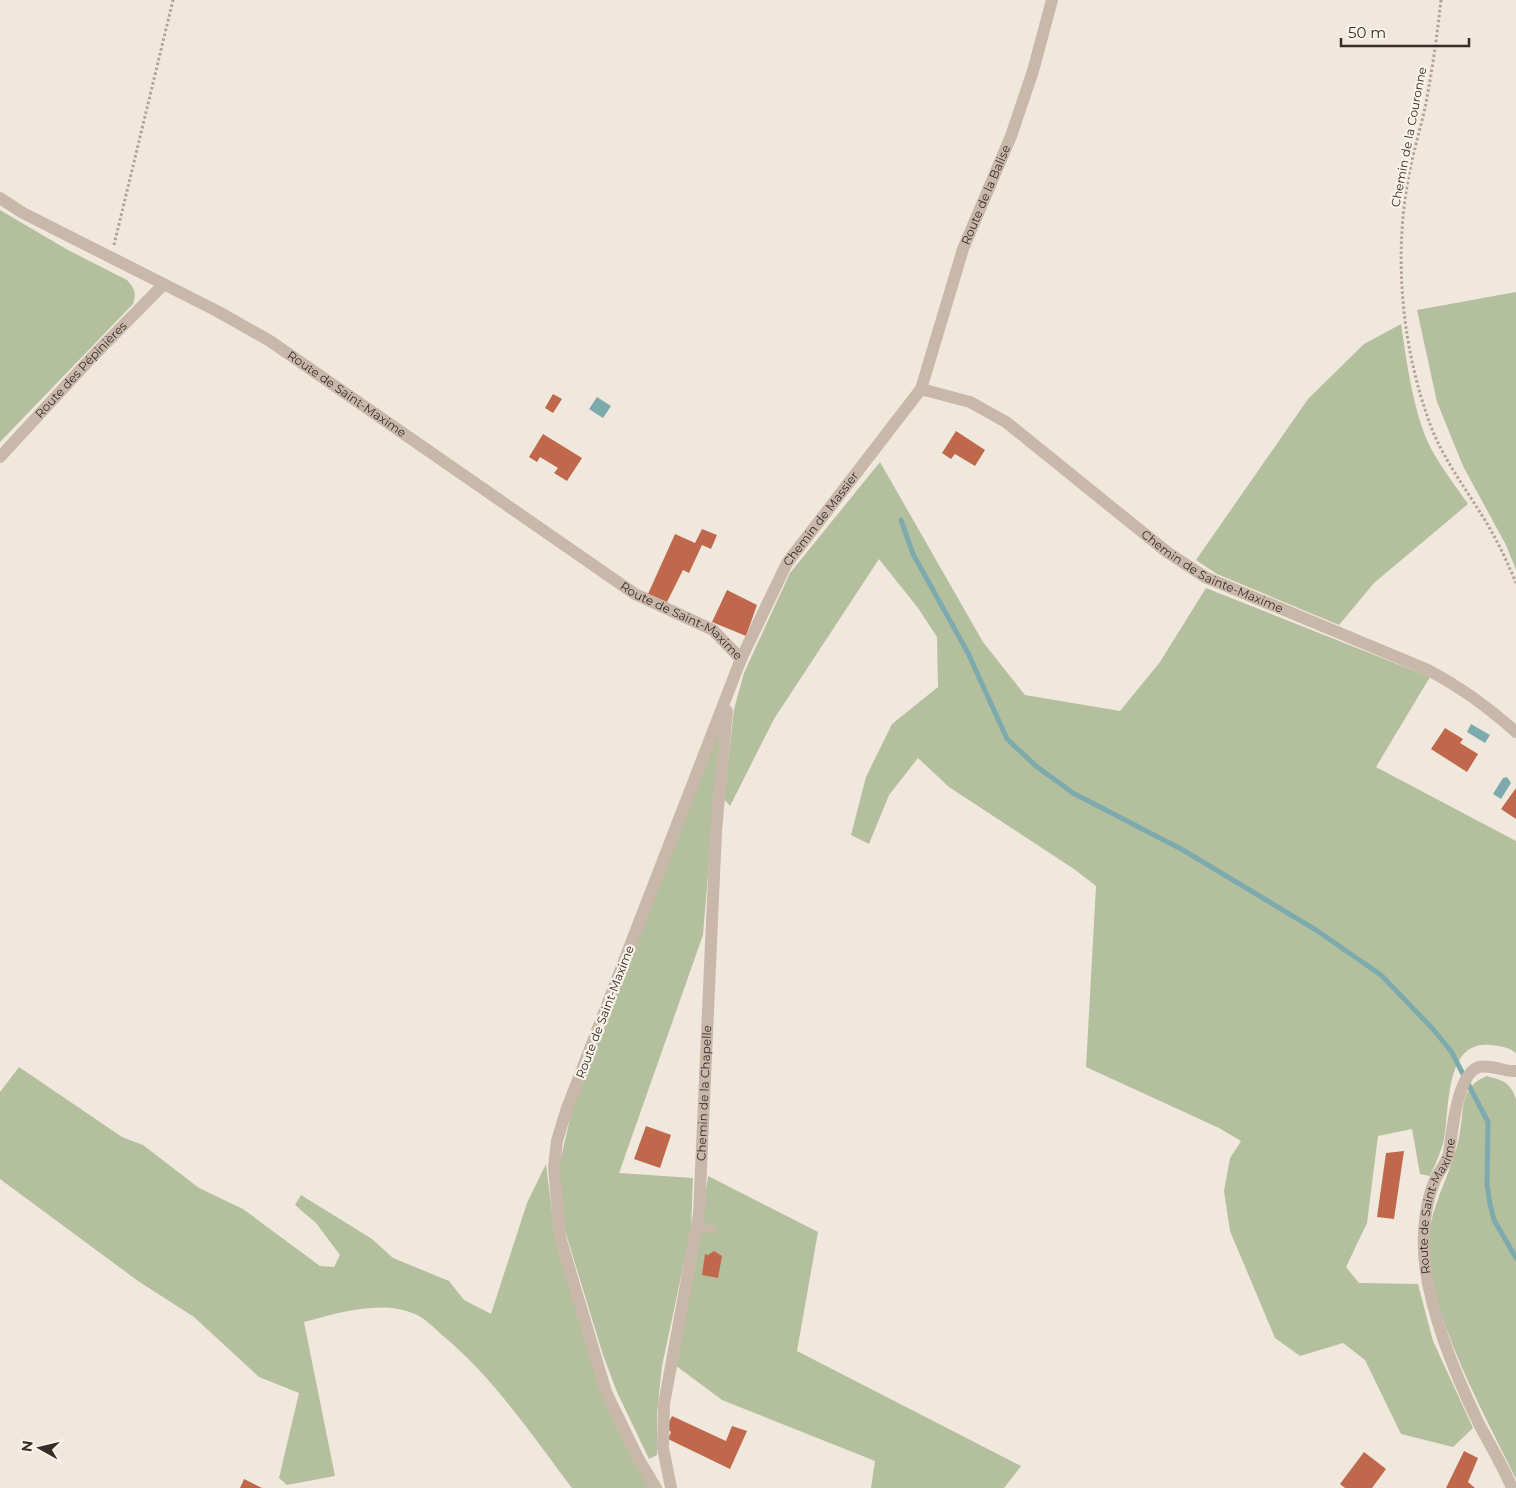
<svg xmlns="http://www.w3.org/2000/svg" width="1516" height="1488" viewBox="0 0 1516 1488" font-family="Montserrat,sans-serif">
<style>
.green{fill:#b4bf9e}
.water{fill:#7dabad}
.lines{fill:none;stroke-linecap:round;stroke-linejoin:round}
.stream{stroke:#7dabad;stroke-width:5}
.building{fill:#c0684c}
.path{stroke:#b4a294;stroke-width:3;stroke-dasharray:2.5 2.5;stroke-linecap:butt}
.lane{stroke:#c9b8aa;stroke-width:8}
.street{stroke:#c9b8aa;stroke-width:12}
.labels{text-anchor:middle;stroke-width:4.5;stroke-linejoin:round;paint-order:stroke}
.street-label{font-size:12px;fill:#362d29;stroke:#f9f2e9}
</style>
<rect width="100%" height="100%" fill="#f1e8dd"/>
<g class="green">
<path d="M0,210L68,250L127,280C134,288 137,293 133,304L0,442Z"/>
<polygon points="1516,292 1516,570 1506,545 1463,466 1437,402 1417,310"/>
<path d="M1401,324C1407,363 1414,420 1434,454C1444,471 1457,488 1468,504L1374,583L1339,625L1217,574L1196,560L1308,399L1364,344Z"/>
<path d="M880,462L983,642L1025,695L1120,711L1160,662L1206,588L1430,677L1376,767L1516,841V1053C1508,1047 1501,1046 1491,1045C1444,1039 1450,1109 1444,1140C1441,1152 1435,1165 1430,1176L1420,1174L1412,1129L1378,1136L1367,1223L1346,1267L1359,1283L1418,1284L1433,1341L1473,1428L1453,1447L1401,1434L1365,1360L1343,1343L1300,1356L1275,1338L1230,1231L1224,1191L1230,1158L1241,1141L1219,1128L1086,1067L1096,886L1074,869L949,787L918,758L889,795L869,844L851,835L866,777L892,724L938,687L937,637L918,608L879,559L774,719L730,806L724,799L734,709L744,673L790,573Z"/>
<polygon points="720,728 703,935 619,1173 693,1178 691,1230 662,1366 657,1413 657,1455 649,1459 617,1392 603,1355 563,1224 558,1171 572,1110"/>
<path d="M19,1067L122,1137L143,1145L199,1188L243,1209L320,1266L334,1267L340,1255L316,1223L295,1205L301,1195L372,1239L393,1258L449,1281L464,1300L491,1314L527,1203L546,1164L556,1244L603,1396L649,1488H572C531,1434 494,1378 442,1335C434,1328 425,1318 415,1314C382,1299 337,1313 304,1322L335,1476L287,1485L279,1478L299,1393L259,1377L194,1317L138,1281L0,1179V1092Z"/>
<path d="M1487,1076C1504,1081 1510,1082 1516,1099V1479C1486,1416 1417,1296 1430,1227C1436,1196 1453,1168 1459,1137C1465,1111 1458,1087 1487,1076Z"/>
<polygon points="708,1176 818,1232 797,1351 1021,1466 1004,1488 871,1488 875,1461 722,1400 675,1365 700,1234"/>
</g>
<g class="water">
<polygon points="597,397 611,406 603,418 589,409"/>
<polygon points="1471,724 1490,735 1485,743 1467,732"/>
<polygon points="1507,777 1511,783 1501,799 1493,794 1503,778"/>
</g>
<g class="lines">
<polyline class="stream" points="901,520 913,554 968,653 1007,739 1036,766 1073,793 1183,850 1316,930 1381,975 1432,1028 1451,1051 1488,1122 1487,1184 1490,1204 1494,1220 1516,1258"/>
</g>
<g class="building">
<polygon points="553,394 562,399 553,413 545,408"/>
<polygon points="956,431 985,450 975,466 955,454 951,459 942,453"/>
<polygon points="543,434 582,458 567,481 554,473 558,468 540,457 537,462 529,457"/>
<polygon points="702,529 717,535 711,549 702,545 689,573 683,570 667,602 648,594 675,534 695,543"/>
<polygon points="727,590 757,605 746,636 712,622"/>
<polygon points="1445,728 1463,739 1460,743 1478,754 1467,772 1431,749"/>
<polygon points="1516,788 1516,819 1501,809"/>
<polygon points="646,1126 671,1135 660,1168 634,1159"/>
<polygon points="1404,1151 1394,1219 1377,1217 1386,1153"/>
<polygon points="714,1251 722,1256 718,1278 702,1275 705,1254 708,1255"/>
<polygon points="672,1416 726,1441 732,1426 747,1431 730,1469 668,1439 671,1432 666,1428"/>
<polygon points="1464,1451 1478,1458 1468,1482 1475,1488 1446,1488"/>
<polygon points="1364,1452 1386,1469 1372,1488 1345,1488 1340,1484"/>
<polygon points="244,1479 262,1488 240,1488"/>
</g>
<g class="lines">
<g class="path">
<path d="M1441,0C1437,36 1432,73 1425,108C1419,134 1411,160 1407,186C1394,264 1403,350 1430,424C1441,454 1459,479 1476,506C1492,530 1505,556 1516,583"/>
<polyline points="114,245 173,0"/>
</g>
<polyline class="lane" points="697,1228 712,1229"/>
<g class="street">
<path id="s1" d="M0,198L23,213L217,311L270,341L635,594L713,630L741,659L566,1111L557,1141L554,1167L560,1237L606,1392L638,1458L656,1488"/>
<path id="s2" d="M921,389L970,402L1006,422L1167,552L1205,577L1428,670C1461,687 1488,707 1516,732"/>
<path id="s3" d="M0,457L94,355L163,285"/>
<path id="s4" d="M741,659L787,563L921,389L963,249L1011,136L1033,71L1052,0"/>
<path id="s5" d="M671,1488L663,1448L664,1404L699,1214L716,831L727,711"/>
<path id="s6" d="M1512,1488C1503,1466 1490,1445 1479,1424C1453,1370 1420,1292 1424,1232C1425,1215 1428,1196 1435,1180C1439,1171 1447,1163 1449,1153C1452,1133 1457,1073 1479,1067C1491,1064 1504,1072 1516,1071"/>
</g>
</g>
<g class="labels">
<g class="street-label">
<text transform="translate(1409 137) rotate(-79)" y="4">Chemin de la Couronne</text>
<text dy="4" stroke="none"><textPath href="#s4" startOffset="531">Route de la Balise</textPath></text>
<text dy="4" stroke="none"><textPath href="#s3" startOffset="119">Route des Pépinières</textPath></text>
<text dy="4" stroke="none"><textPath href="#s1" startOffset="399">Route de Saint-Maxime</textPath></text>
<text dy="4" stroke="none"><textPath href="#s4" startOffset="162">Chemin de Massier</textPath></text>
<text dy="4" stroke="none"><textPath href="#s2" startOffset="348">Chemin de Sainte-Maxime</textPath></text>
<text dy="4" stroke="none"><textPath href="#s1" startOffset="804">Route de Saint-Maxime</textPath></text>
<text transform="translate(605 1012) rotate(-69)" y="4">Route de Saint-Maxime</text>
<text dy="4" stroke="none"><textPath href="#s5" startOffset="399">Chemin de la Chapelle</textPath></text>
<text dy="4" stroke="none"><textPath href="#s6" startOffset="302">Route de Saint-Maxime</textPath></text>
</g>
</g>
<g transform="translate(40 1448) rotate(278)" stroke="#f9f2e9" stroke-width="4" paint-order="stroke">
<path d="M0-4L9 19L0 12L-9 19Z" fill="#362d29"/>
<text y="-8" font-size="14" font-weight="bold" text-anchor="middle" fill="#362d29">N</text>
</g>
<path d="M1341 38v8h128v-8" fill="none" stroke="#362d29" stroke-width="2.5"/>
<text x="1348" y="38" font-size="15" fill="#362d29" stroke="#f9f2e9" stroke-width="4" paint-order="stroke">50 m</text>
</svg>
